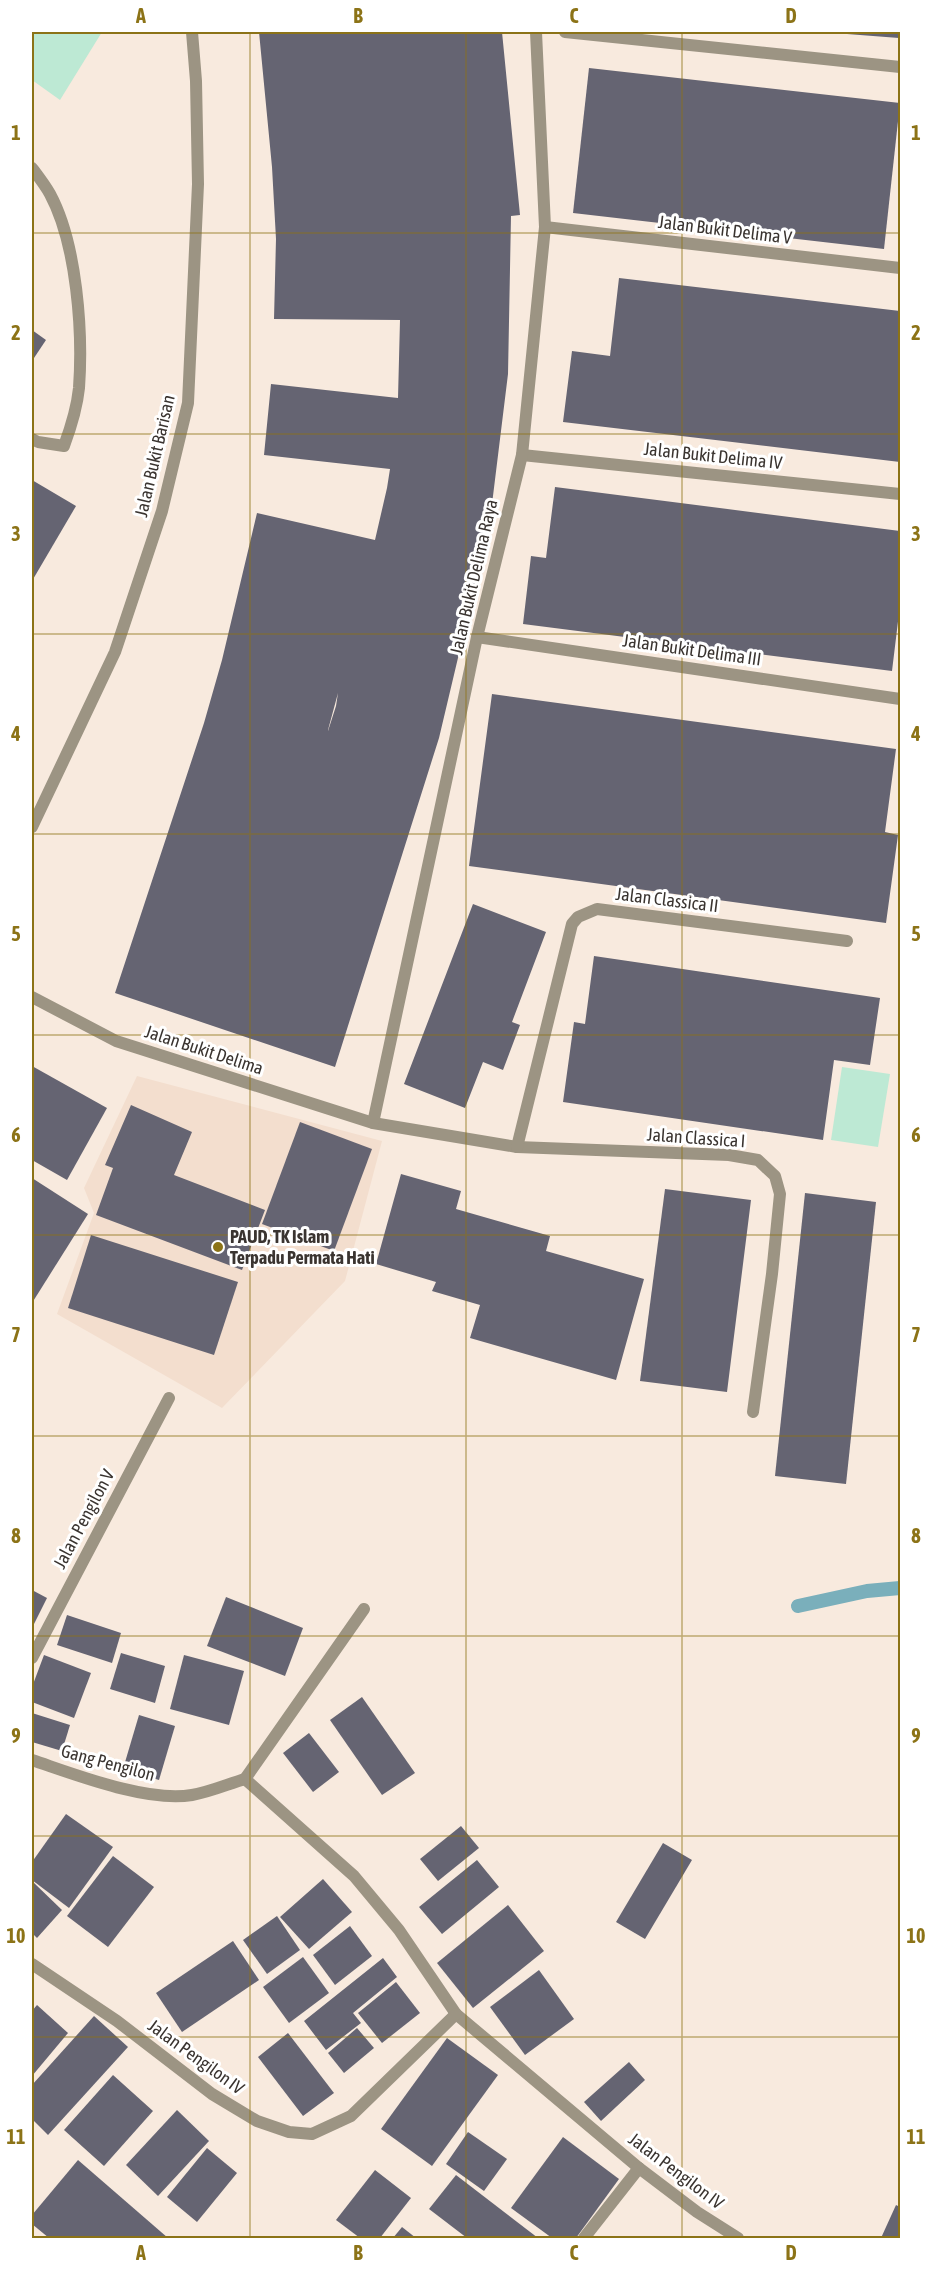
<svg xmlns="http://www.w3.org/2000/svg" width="932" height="2270" viewBox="0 0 932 2270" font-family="'Asap Condensed',sans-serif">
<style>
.built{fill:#f3dece}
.green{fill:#bde9d4}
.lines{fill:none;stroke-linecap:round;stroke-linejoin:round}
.stream{stroke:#7aafbb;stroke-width:14}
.building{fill:#656472;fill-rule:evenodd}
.minor{stroke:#9c9483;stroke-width:12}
.grid{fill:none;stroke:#8c7317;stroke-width:1.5;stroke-opacity:0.55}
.poi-dot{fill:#8c7317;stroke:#fff;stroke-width:2}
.labels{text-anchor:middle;stroke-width:6;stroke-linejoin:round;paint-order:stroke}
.street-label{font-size:18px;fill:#3a3430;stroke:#fff}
.poi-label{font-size:18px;font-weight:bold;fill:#3a3430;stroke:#fff;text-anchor:start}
.neatline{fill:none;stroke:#8c7317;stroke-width:2}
.grid-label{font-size:20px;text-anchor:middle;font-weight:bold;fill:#8c7317}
</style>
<rect width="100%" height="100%" fill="#f8eade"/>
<polygon class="built" points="137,1076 382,1141 345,1281 222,1408 57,1314 94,1213 84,1188"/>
<g class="green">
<polygon points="32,32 102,32 60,100 32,80"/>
<polygon points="842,1067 890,1074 878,1147 831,1140"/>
</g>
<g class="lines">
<polyline class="stream" points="798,1606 867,1591 900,1588"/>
</g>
<g class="building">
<path d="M259,32H502L520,215L511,216L508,374L492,504L480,565L439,738L335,1067L115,993L204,723L222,660L257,513L375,540L387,488L390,469L264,455L271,384L398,398L400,320L274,319L276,239L272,167ZM338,693L336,706L328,731V730Z"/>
<polygon points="834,32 900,32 899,38 834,33"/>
<polygon points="589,68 900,103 884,249 573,213"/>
<polygon points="619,278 900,311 900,462 563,422 572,351 610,356"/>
<polygon points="32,330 46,340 32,361"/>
<polygon points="32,480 76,506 32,581"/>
<polygon points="555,487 900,531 900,605 892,671 523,624 531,556 546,558"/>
<polygon points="492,694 896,749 885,832 898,835 886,923 469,866"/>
<polygon points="473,904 546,932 512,1022 520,1025 503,1070 483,1062 465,1108 404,1084"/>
<polygon points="594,956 880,998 870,1065 834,1060 823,1140 563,1102 574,1022 585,1024"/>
<polygon points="32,1066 107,1108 67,1180 32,1160"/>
<polygon points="131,1105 192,1132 174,1175 265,1210 242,1270 96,1215 113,1168 105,1165"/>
<polygon points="300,1122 372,1149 334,1251 262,1224"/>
<polygon points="401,1174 461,1191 456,1209 550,1236 546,1251 644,1279 616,1380 470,1338 480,1305 432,1291 436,1282 376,1264"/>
<polygon points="32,1178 88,1214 32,1303"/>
<polygon points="665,1189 751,1200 727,1392 640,1381"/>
<polygon points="805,1193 876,1202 846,1484 775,1476"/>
<polygon points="91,1235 238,1282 214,1355 68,1308"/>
<polygon points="32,1590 47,1598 32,1628"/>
<polygon points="226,1597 303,1628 285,1676 207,1646"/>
<polygon points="67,1615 121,1633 112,1663 57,1645"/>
<polygon points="121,1653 165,1666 155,1703 110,1689"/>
<polygon points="44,1655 91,1673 74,1718 32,1702 32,1687"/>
<polygon points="184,1655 244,1671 229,1725 170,1709"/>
<polygon points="362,1697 415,1773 382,1795 330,1720"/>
<polygon points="32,1713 70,1725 62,1751 32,1742"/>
<polygon points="139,1715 175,1726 159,1780 123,1769"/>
<polygon points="309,1733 339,1772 313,1792 283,1753"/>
<polygon points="66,1814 113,1847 69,1908 32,1880 32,1862"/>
<polygon points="461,1826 479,1848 438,1881 420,1859"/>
<polygon points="663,1843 692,1860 645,1939 616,1922"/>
<polygon points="113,1856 154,1887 108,1947 67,1916"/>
<polygon points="477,1860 499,1887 442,1934 419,1907"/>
<polygon points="323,1879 352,1912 309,1949 280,1917"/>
<polygon points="32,1881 62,1910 37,1938 32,1933"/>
<polygon points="508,1905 544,1951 473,2008 437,1963"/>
<polygon points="277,1916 300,1950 267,1974 243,1940"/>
<polygon points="350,1926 372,1956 335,1985 313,1955"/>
<polygon points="233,1941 259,1980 182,2032 156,1993"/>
<polygon points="303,1957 329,1993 289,2023 263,1987"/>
<polygon points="383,1958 397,1977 353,2013 361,2023 326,2050 304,2021"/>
<polygon points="539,1970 574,2019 525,2055 490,2007"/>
<polygon points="396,1982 420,2013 382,2043 358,2013"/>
<polygon points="37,2005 68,2033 32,2076 32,2011"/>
<polygon points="94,2016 128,2047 48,2135 32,2119 32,2085"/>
<polygon points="357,2028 374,2048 344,2073 328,2053"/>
<polygon points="288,2033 334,2093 303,2116 258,2057"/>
<polygon points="447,2038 498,2075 432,2166 381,2129"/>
<polygon points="629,2062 645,2080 601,2121 584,2102"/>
<polygon points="113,2075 153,2111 104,2166 64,2130"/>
<polygon points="177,2110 209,2141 158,2196 126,2165"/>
<polygon points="468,2132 507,2159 484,2191 446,2164"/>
<polygon points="563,2137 619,2179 576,2238 552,2238 511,2208"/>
<polygon points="207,2148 237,2173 197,2222 167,2197"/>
<polygon points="78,2160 168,2238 49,2238 32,2224 32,2215"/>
<polygon points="375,2170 411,2198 380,2238 360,2238 336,2220"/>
<polygon points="456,2175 538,2238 467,2238 429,2209"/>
<polygon points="896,2205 900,2207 900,2238 881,2238"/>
<polygon points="402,2227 416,2238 393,2238"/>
</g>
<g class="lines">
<g class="minor">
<polyline points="565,32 900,67"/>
<path d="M32,168C38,176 45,185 50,194C77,244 83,332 79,388C77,408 71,427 64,446L38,442L32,439"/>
<polyline points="545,227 900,268"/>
<polyline points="522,455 900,494"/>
<polyline points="477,637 900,699"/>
<polyline points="32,827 115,652 162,511 188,403 198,184 196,81 192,32"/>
<polyline points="32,997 116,1041 373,1123 517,1147 729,1155 758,1160 775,1176 780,1194 772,1274 753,1412"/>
<polyline points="373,1123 477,637 522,455 545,227 536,32"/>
<polyline points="517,1147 572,924 578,917 597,909 847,941"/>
<polyline points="32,1658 169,1398"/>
<path d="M32,1760C74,1774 148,1803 192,1795C210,1792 228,1784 245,1779"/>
<polyline points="245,1779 354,1876 399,1930 456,2014 639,2168 697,2212 738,2238"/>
<polyline points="245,1779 364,1609"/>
<polyline points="32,1964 117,2021 212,2094 257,2121 289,2132 312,2134 351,2116 456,2014"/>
<polyline points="584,2238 639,2168"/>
</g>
</g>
<path class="grid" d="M250,32V2238M466,32V2238M682,32V2238M32,233H900M32,434H900M32,634H900M32,834H900M32,1035H900M32,1235H900M32,1436H900M32,1636H900M32,1836H900M32,2037H900"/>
<circle class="poi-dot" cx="218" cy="1247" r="6"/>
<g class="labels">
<g class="street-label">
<text transform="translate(725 230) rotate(7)" y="6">Jalan Bukit Delima V</text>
<text transform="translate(155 456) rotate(-77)" y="6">Jalan Bukit Barisan</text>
<text transform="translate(713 456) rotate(6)" y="6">Jalan Bukit Delima IV</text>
<text transform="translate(474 577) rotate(-77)" y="6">Jalan Bukit Delima Raya</text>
<text transform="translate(692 650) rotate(8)" y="6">Jalan Bukit Delima III</text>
<text transform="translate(667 900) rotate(7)" y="6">Jalan Classica II</text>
<text transform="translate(204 1050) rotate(18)" y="6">Jalan Bukit Delima</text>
<text transform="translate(696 1138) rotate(4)" y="6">Jalan Classica I</text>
<text transform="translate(84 1519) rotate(-62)" y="6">Jalan Pengilon V</text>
<text transform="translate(108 1763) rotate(15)" y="6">Gang Pengilon</text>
<text transform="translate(196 2057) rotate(36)" y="6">Jalan Pengilon IV</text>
<text transform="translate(676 2171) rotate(37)" y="6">Jalan Pengilon IV</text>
</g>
<g class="poi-label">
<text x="230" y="1243">PAUD, TK Islam<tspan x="230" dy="21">Terpadu Permata Hati</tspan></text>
</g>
</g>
<rect width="932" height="2270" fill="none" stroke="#ffffff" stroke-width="66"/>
<rect x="33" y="33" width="866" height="2204" class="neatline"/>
<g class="grid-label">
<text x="141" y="23">A</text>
<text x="358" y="23">B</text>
<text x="574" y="23">C</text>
<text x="791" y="23">D</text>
<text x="16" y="140">1</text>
<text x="916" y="140">1</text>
<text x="16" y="340">2</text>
<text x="916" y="340">2</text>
<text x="16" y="541">3</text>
<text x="916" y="541">3</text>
<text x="16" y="741">4</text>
<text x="916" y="741">4</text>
<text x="16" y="941">5</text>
<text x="916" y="941">5</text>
<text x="16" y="1142">6</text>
<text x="916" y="1142">6</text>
<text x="16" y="1342">7</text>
<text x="916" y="1342">7</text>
<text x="16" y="1543">8</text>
<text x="916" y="1543">8</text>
<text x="16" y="1743">9</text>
<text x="916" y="1743">9</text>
<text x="16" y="1943">10</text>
<text x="916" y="1943">10</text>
<text x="16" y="2144">11</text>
<text x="916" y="2144">11</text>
<text x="141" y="2260">A</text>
<text x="358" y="2260">B</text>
<text x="574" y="2260">C</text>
<text x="791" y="2260">D</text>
</g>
</svg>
